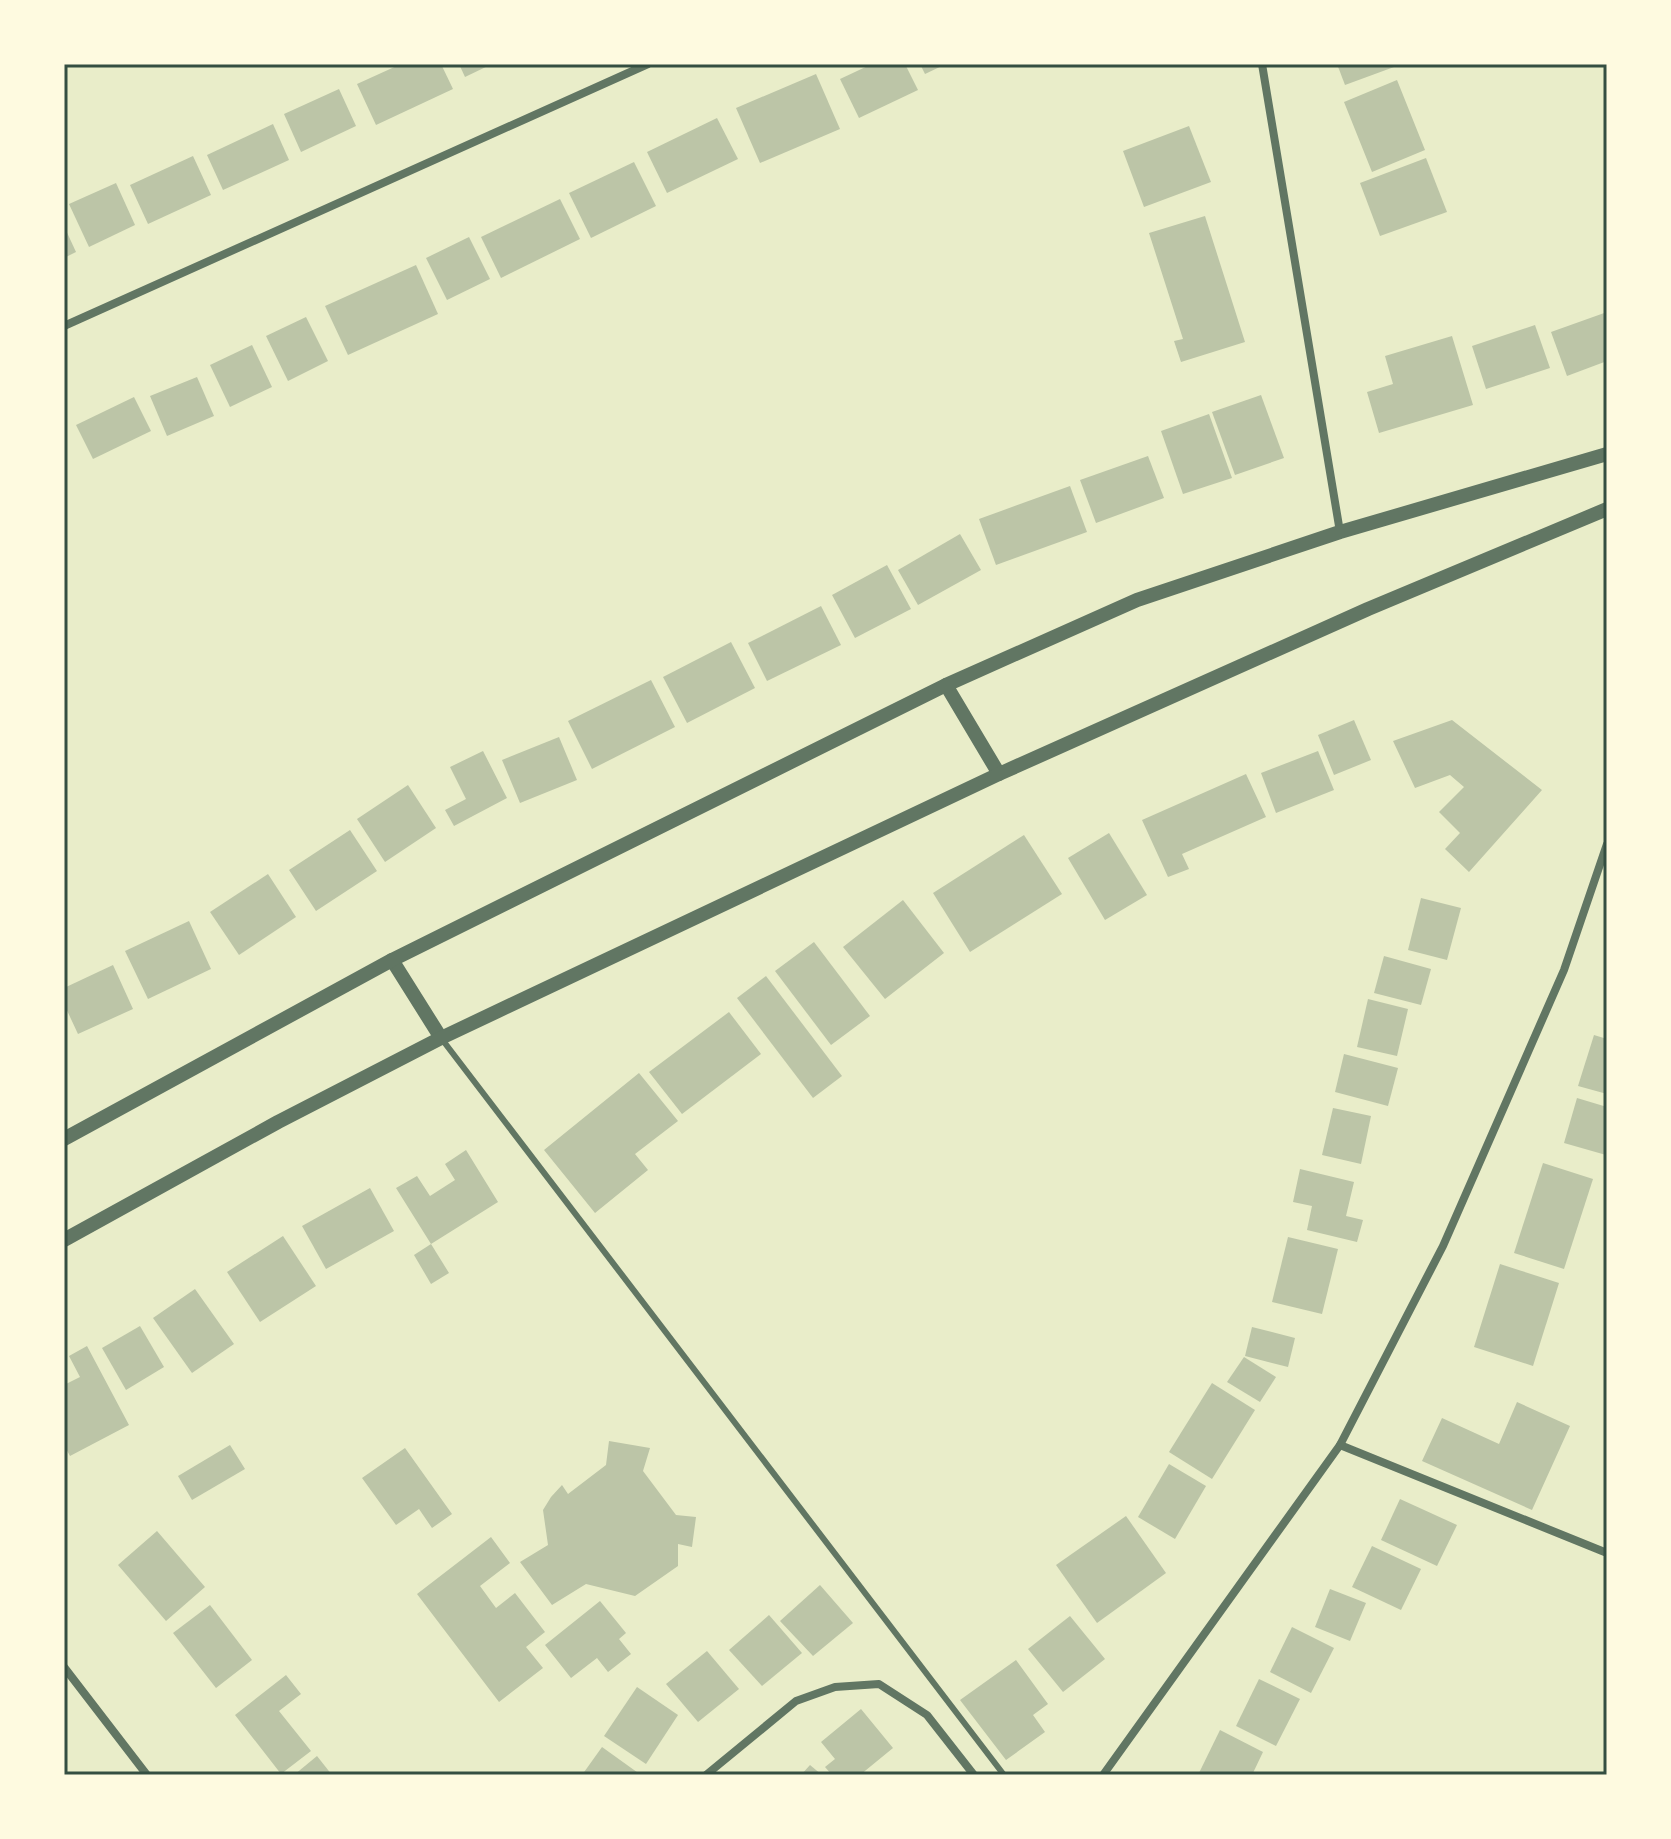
<svg xmlns="http://www.w3.org/2000/svg" width="1671" height="1839" viewBox="0 0 1671 1839" font-family="'PT Sans Narrow',sans-serif">
<style>
.building{fill:#bcc5a7}
.lines{fill:none;stroke-linecap:round;stroke-linejoin:round}
.service{stroke:#617663;stroke-width:6}
.minor{stroke:#617663;stroke-width:8}
.tertiary{stroke:#617663;stroke-width:14}
.neatline{fill:none;stroke:#344e41;stroke-width:3}
</style>
<rect width="100%" height="100%" fill="#e9edc9"/>
<g class="building">
<polygon points="401,64 441,64 453,89 376,125 357,84"/>
<polygon points="459,64 492,64 465,77"/>
<polygon points="872,64 905,64 918,90 859,118 840,79"/>
<polygon points="920,64 946,64 925,74"/>
<polygon points="1337,64 1393,64 1394,67 1345,85"/>
<polygon points="816,74 840,129 760,163 736,108"/>
<polygon points="1397,80 1425,150 1372,172 1344,102"/>
<polygon points="339,89 356,126 301,152 284,114"/>
<polygon points="717,118 738,159 667,193 647,152"/>
<polygon points="273,124 289,160 223,190 207,155"/>
<polygon points="1189,126 1211,182 1144,207 1123,151"/>
<polygon points="193,156 211,195 148,224 130,185"/>
<polygon points="1426,158 1447,212 1380,236 1360,183"/>
<polygon points="634,162 656,206 591,238 569,193"/>
<polygon points="116,183 135,225 89,247 69,204"/>
<polygon points="560,199 580,239 501,278 481,237"/>
<polygon points="1205,216 1245,342 1181,362 1174,341 1183,339 1149,233"/>
<polygon points="64,226 76,252 64,258"/>
<polygon points="469,237 490,279 447,300 426,258"/>
<polygon points="416,265 438,314 348,355 325,306"/>
<polygon points="1607,312 1607,361 1567,376 1551,332"/>
<polygon points="306,317 328,361 288,381 266,336"/>
<polygon points="1535,325 1550,368 1486,389 1472,346"/>
<polygon points="1452,336 1473,405 1379,433 1367,392 1393,384 1385,356"/>
<polygon points="252,345 272,387 230,407 210,365"/>
<polygon points="197,377 214,416 167,436 150,396"/>
<polygon points="1261,395 1284,458 1235,475 1212,412"/>
<polygon points="134,397 151,431 93,459 76,425"/>
<polygon points="1209,414 1232,478 1183,494 1161,431"/>
<polygon points="1148,456 1164,498 1096,523 1080,480"/>
<polygon points="1070,486 1087,532 996,565 979,519"/>
<polygon points="960,534 981,570 918,605 898,570"/>
<polygon points="887,565 911,609 855,638 832,595"/>
<polygon points="821,606 841,645 767,681 748,643"/>
<polygon points="731,642 755,688 687,723 663,677"/>
<polygon points="651,680 675,727 592,769 568,721"/>
<polygon points="1354,720 1371,760 1334,775 1318,735"/>
<polygon points="1452,720 1542,790 1469,872 1445,849 1460,833 1439,812 1464,787 1450,775 1415,788 1393,741"/>
<polygon points="559,737 577,780 520,803 502,760"/>
<polygon points="483,751 507,798 454,826 445,810 466,799 450,767"/>
<polygon points="1318,751 1334,790 1276,813 1261,773"/>
<polygon points="1246,774 1266,817 1182,854 1189,869 1168,877 1142,820"/>
<polygon points="408,785 436,828 385,862 357,819"/>
<polygon points="350,830 377,871 316,911 289,870"/>
<polygon points="1109,833 1147,895 1105,920 1068,858"/>
<polygon points="1024,835 1062,894 970,952 933,893"/>
<polygon points="268,874 296,917 239,955 210,912"/>
<polygon points="1421,898 1461,908 1447,960 1408,950"/>
<polygon points="903,900 944,953 885,999 843,947"/>
<polygon points="189,921 211,969 148,999 125,951"/>
<polygon points="814,942 870,1016 831,1045 775,971"/>
<polygon points="1384,956 1431,969 1421,1005 1374,993"/>
<polygon points="113,965 133,1009 78,1034 64,1004 64,988"/>
<polygon points="766,976 842,1076 813,1098 737,998"/>
<polygon points="1368,999 1408,1009 1397,1056 1357,1047"/>
<polygon points="729,1012 761,1054 682,1114 649,1072"/>
<polygon points="1594,1035 1607,1039 1607,1094 1578,1086"/>
<polygon points="1344,1054 1398,1068 1388,1106 1335,1092"/>
<polygon points="639,1073 678,1121 635,1154 648,1170 595,1213 544,1150"/>
<polygon points="1577,1098 1607,1107 1606,1155 1564,1143"/>
<polygon points="1333,1108 1371,1116 1361,1164 1322,1155"/>
<polygon points="466,1150 498,1202 431,1244 396,1188 417,1176 430,1196 455,1180 445,1164"/>
<polygon points="1543,1163 1593,1179 1564,1269 1514,1253"/>
<polygon points="1300,1169 1354,1182 1346,1216 1363,1220 1357,1242 1307,1230 1312,1206 1293,1202"/>
<polygon points="370,1188 394,1231 326,1269 302,1226"/>
<polygon points="283,1236 316,1286 260,1322 227,1272"/>
<polygon points="1288,1237 1338,1249 1322,1314 1272,1302"/>
<polygon points="431,1244 449,1273 431,1284 414,1255"/>
<polygon points="1500,1264 1559,1283 1533,1366 1474,1347"/>
<polygon points="195,1289 234,1344 192,1373 153,1318"/>
<polygon points="140,1326 164,1367 126,1390 102,1348"/>
<polygon points="1252,1327 1295,1338 1288,1367 1245,1356"/>
<polygon points="87,1346 129,1425 70,1456 64,1445 64,1385 80,1377 69,1356"/>
<polygon points="1244,1357 1276,1377 1260,1402 1227,1382"/>
<polygon points="1212,1383 1255,1410 1212,1479 1169,1452"/>
<polygon points="1517,1402 1570,1426 1532,1510 1422,1461 1442,1418 1499,1444"/>
<polygon points="609,1441 650,1448 643,1471 676,1515 696,1517 692,1547 678,1544 678,1566 635,1596 586,1584 552,1605 520,1562 548,1545 543,1510 551,1497 562,1485 568,1494 606,1465"/>
<polygon points="230,1445 245,1469 192,1500 178,1476"/>
<polygon points="405,1448 452,1514 432,1528 419,1509 396,1525 362,1478"/>
<polygon points="1169,1464 1206,1486 1175,1539 1138,1517"/>
<polygon points="1400,1499 1457,1525 1437,1566 1381,1540"/>
<polygon points="1126,1516 1166,1573 1097,1623 1056,1565"/>
<polygon points="157,1531 205,1587 166,1621 118,1565"/>
<polygon points="491,1537 510,1563 480,1586 496,1608 515,1593 545,1632 526,1647 543,1668 499,1702 417,1594"/>
<polygon points="1372,1546 1421,1569 1401,1610 1352,1587"/>
<polygon points="820,1585 853,1623 813,1656 780,1621"/>
<polygon points="1330,1589 1366,1603 1350,1641 1315,1627"/>
<polygon points="600,1601 626,1633 619,1639 631,1654 608,1672 597,1658 571,1678 545,1645"/>
<polygon points="210,1605 252,1660 216,1688 173,1633"/>
<polygon points="769,1615 802,1653 762,1686 729,1650"/>
<polygon points="1070,1616 1105,1659 1063,1692 1028,1649"/>
<polygon points="1292,1627 1334,1648 1311,1693 1270,1672"/>
<polygon points="707,1651 739,1689 698,1722 666,1684"/>
<polygon points="1016,1660 1048,1704 1033,1715 1045,1732 1006,1760 960,1700"/>
<polygon points="286,1675 301,1694 279,1711 311,1751 281,1774 235,1715"/>
<polygon points="1259,1679 1300,1699 1276,1746 1236,1726"/>
<polygon points="637,1687 678,1715 646,1764 604,1736"/>
<polygon points="861,1709 893,1748 860,1775 832,1775 825,1767 835,1759 821,1742"/>
<polygon points="1220,1730 1263,1752 1252,1775 1198,1775"/>
<polygon points="602,1747 641,1775 582,1775"/>
<polygon points="317,1756 332,1775 294,1775"/>
<polygon points="810,1765 822,1775 801,1775"/>
</g>
<g class="lines">
<polyline class="service" points="441,1038 1004,1775"/>
<g class="minor">
<polyline points="1262,64 1340,532"/>
<polyline points="64,326 648,64"/>
<polyline points="1340,1445 1607,1553"/>
<polyline points="64,1667 147,1775"/>
<polyline points="706,1775 796,1701 835,1687 879,1684 927,1715 974,1775"/>
<polyline points="1103,1775 1340,1445 1443,1246 1564,970 1607,844"/>
</g>
<g class="tertiary">
<polyline points="946,685 999,774"/>
<polyline points="392,960 441,1038"/>
<polyline points="64,1139 392,960 946,685 1137,600 1340,532 1607,454"/>
<polyline points="64,1240 278,1122 441,1038 999,774 1368,609 1607,509"/>
</g>
</g>
<rect width="1671" height="1839" fill="none" stroke="#fefae0" stroke-width="132"/>
<rect x="66" y="66" width="1539" height="1707" class="neatline"/>
</svg>
